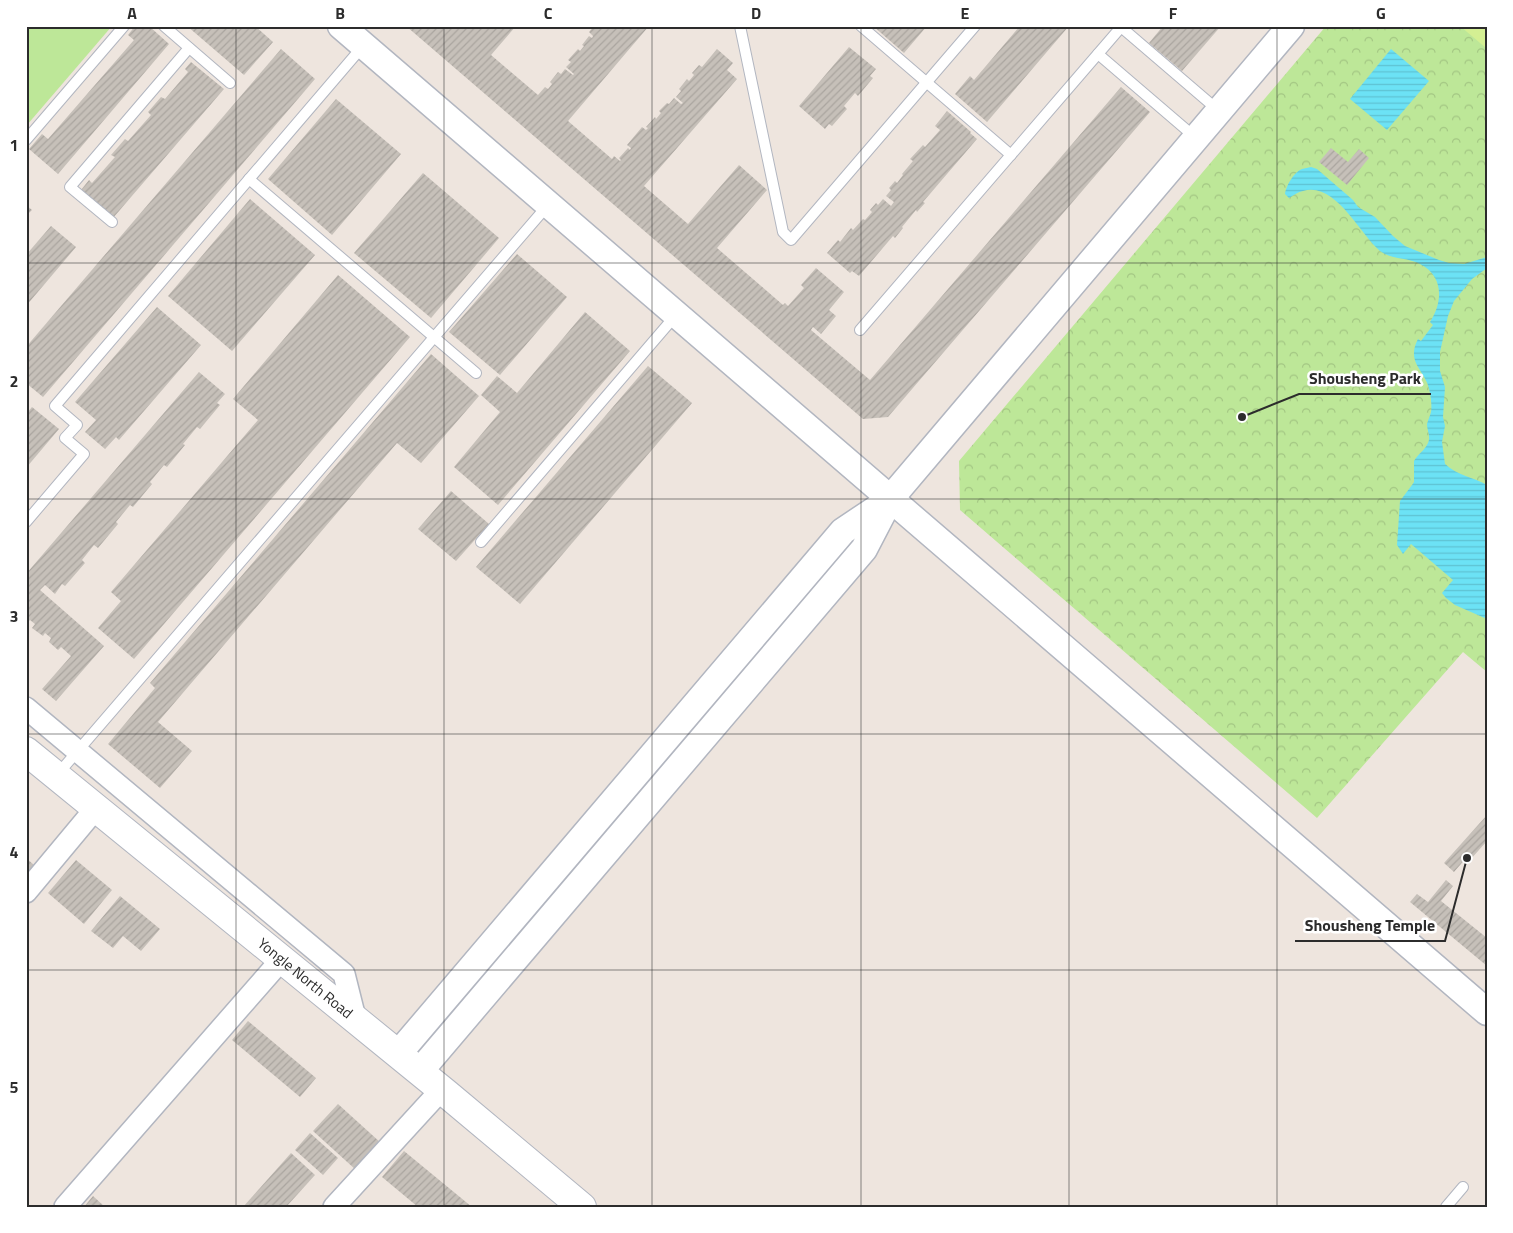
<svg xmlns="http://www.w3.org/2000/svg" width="1513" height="1233" viewBox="0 0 1513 1233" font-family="'Titillium Web',sans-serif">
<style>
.grass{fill:#bde798}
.forest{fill:url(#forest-crowns)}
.pitch{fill:#d4ef93}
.water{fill:url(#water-rules)}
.building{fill:url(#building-hatch)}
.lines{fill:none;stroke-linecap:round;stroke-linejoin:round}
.service-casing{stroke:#b2b6c0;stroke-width:12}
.minor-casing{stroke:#b2b6c0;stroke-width:24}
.tertiary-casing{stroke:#b2b6c0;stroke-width:29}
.secondary-casing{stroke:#b2b6c0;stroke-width:30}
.service{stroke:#fff;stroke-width:10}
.minor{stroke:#fff;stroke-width:21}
.tertiary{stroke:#fff;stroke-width:26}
.secondary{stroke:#fff;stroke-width:28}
.grid{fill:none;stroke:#2c2c2c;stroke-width:1;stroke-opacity:0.55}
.labels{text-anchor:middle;stroke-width:5;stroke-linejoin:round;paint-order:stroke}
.street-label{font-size:15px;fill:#2c2c2c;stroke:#fff}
.leader{fill:none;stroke:#2c2c2c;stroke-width:2}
.callout-dot{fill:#2c2c2c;stroke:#fff;stroke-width:2}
.callout-label{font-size:16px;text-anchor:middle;font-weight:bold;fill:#2c2c2c;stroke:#fff;stroke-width:5;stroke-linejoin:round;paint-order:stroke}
.neatline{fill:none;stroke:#2c2c2c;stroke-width:2}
.grid-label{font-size:16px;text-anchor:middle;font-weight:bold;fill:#2c2c2c}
</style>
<defs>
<pattern id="forest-crowns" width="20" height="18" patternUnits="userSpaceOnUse" patternTransform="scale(1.25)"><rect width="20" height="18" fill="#bde798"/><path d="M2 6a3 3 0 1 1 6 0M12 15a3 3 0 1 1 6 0" fill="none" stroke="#a3c683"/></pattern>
<pattern id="water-rules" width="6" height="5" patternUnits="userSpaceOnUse" patternTransform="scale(1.25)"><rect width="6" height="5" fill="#6ce2f5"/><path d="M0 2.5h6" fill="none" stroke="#5ec2d2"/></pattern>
<pattern id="building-hatch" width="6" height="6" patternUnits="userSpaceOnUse" patternTransform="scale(1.25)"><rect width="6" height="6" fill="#c6c0b9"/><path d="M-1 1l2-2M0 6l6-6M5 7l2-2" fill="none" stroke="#aaa59f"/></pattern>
</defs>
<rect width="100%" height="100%" fill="#eee5de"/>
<polygon class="grass" points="26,26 112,26 27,125 26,124"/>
<polygon class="forest" points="1326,26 1487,26 1487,672 1463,652 1317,818 960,510 959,461"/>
<polygon class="pitch" points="1460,26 1487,26 1487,47 1486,48"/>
<g class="water">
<polygon points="1391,49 1429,81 1387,130 1350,99"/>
<path d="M1311,167L1317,169L1353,200L1358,207L1375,217L1393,236L1405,246L1439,260L1449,263L1464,264L1487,257V268L1472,279L1454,301L1448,316L1440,352V371L1445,387L1443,417L1445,426L1442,442L1445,464C1458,476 1473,477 1487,485V619L1455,605L1446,598L1442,593L1453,580L1411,544L1403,554L1397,545L1400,501L1412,485L1414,482V461C1418,454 1425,450 1428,443C1431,436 1427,431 1427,424C1428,420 1430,416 1431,412C1432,407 1431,399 1430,393C1427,370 1405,364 1418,339L1421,341L1433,325L1430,322C1443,302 1444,276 1420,264C1407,257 1392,260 1380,251C1359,233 1335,181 1303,191C1298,192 1294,195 1289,198L1285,194C1286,186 1294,172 1302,169C1305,168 1308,168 1311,167Z"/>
</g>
<g class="building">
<polygon points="135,26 149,26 169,44 58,174 29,149 42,134 48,139 134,40 128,35"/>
<polygon points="187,26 255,26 273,42 244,75"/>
<polygon points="406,26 458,26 461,29 464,26 516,26 491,55 538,95 545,87 548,89 552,84 550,82 558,72 561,74 565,69 573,75 574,74 566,67 571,62 568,60 578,49 580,51 584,46 582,45 589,36 592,38 593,36 589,32 594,26 649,26 568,121 612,159 614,156 620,161 621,160 619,158 628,148 630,150 631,148 627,145 642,127 646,130 648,128 646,127 655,117 656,119 661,113 659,111 667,103 669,104 674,98 681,104 683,103 676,97 681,91 679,89 687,79 689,81 694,75 692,73 699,65 702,67 717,49 733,63 727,70 737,79 644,186 688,224 739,165 767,190 717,248 783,305 785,303 788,306 804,288 801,285 816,268 844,292 829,310 836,316 821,334 813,327 811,330 870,380 1121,87 1150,112 888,417 863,419"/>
<polygon points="873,26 927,26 904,53"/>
<polygon points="1020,26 1069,26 987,122 955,94 970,76 974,80"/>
<polygon points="1163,26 1221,26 1182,71 1149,43"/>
<polygon points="849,47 876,69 870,76 873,78 858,96 855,93 844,106 847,109 832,126 829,124 825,129 799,106"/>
<polygon points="281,49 315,79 43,397 26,383 26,347"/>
<polygon points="191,62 224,89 113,218 81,190 89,180 92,183 115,157 111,155 125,139 128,141 151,115 148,112 161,97 165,99 188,72 185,69"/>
<polygon points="336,99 401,154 332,235 268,179"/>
<polygon points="947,111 971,132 970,133 977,139 923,202 925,203 917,212 916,210 902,227 903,228 895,238 893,236 859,276 852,271 850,273 827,253 838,240 840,242 851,228 853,230 863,219 865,220 872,212 870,210 876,203 878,205 883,199 891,206 894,202 886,196 891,190 889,188 895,181 897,183 903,175 902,174 913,161 910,159 923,145 925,147 940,130 935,126"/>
<polygon points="1331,148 1348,162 1359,149 1369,158 1347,185 1319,162"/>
<polygon points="423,173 499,238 431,318 354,253"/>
<polygon points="250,199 315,255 232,351 168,296"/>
<polygon points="26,205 32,210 26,216"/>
<polygon points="51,226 76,247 26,306 26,255"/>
<polygon points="517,254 567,297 500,375 449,332"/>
<polygon points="338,275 410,337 134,659 98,628 121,601 111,592 258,420 233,399"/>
<polygon points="157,307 201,345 119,440 116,437 105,449 85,432 96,420 75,402"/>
<polygon points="585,312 630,351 498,505 454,467 500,412 481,395 497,376 517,393"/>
<polygon points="431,354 479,396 421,463 397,443 158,722 192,751 160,788 108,744 155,688 150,683"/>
<polygon points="648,366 692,403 520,604 476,567"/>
<polygon points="199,372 225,394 217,403 220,405 200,429 197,427 183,444 185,445 167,467 164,465 150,482 152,484 133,507 130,505 116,522 118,524 98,548 94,545 82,560 85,563 65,586 62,584 55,594 45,585 40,590 104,646 56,701 42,689 71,656 61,647 58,650 49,642 51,638 45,633 43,636 32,628 35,624 30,620 26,624 26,574"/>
<polygon points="32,407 59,429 26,468 26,414"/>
<polygon points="451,491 489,524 456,561 418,529"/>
<polygon points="1487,815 1487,841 1470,860 1467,857 1454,872 1444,863"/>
<polygon points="26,858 34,865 26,875"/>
<polygon points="76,860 112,890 84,924 48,893"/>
<polygon points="1446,880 1453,886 1441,901 1487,938 1487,966 1410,902 1417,894 1428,902"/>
<polygon points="120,896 160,929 141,951 123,936 113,948 91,931"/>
<polygon points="248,1021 316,1078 300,1097 232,1040"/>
<polygon points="338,1104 381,1143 356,1170 313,1131"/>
<polygon points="310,1133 338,1158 323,1175 295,1150"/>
<polygon points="404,1151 472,1207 418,1207 382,1177"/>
<polygon points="291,1153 315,1175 286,1207 243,1207"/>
<polygon points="93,1196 105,1207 84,1207"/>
</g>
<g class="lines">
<g class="service-casing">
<g id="service">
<polyline points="164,26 230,83"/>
<polyline points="740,26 783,232 791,240 975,26"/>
<polyline points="861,26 1011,155"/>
<polyline points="1121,27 1219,111"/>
<polyline points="1098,54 1196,138"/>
<polyline points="26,140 124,26"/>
<polyline points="249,179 476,373"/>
<polyline points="112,222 70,187 189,48"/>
<polyline points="860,330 1122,26"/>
<polyline points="26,522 84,454 65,438 77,425 55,406 363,46"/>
<polyline points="481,542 676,315"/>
<polyline points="57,775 548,205"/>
<polyline points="1446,1207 1463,1187"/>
</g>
</g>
<g class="minor-casing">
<g id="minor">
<polyline points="26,708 344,974 355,1018"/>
<polyline points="26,892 96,808"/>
<polyline points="65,1207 282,959"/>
<polyline points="334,1207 442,1089"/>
</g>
</g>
<g class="tertiary-casing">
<g id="tertiary">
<polyline points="341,26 1487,1012"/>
<polyline points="398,1054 843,531 888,501"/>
<polyline points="420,1071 864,549 890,499 1291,26"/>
</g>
</g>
<g class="secondary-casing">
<g id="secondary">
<path id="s1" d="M26,751L447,1094L582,1207"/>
</g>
</g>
<use href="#service" class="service"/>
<use href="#minor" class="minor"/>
<use href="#tertiary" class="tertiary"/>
<use href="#secondary" class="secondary"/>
</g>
<path class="grid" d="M236,26V1207M444,26V1207M652,26V1207M861,26V1207M1069,26V1207M1277,26V1207M26,263H1487M26,499H1487M26,734H1487M26,970H1487"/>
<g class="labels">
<g class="street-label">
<text dy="5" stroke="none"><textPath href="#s1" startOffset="360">Yongle North Road</textPath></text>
</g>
</g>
<path class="leader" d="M1242 417L1299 394H1431M1467 858L1445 941H1295"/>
<g class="callout-dot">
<circle cx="1242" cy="417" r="5"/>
<circle cx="1467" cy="858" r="5"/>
</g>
<g class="callout-label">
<text x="1365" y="384">Shousheng Park</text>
<text x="1370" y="931">Shousheng Temple</text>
</g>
<rect width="1513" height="1233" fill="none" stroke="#ffffff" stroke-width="55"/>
<rect x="28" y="28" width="1458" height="1178" class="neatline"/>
<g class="grid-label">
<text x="132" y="19">A</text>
<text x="340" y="19">B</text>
<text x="548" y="19">C</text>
<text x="756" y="19">D</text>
<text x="965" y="19">E</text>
<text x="1173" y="19">F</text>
<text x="1381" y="19">G</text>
<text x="14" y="151">1</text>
<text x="14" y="387">2</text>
<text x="14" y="622">3</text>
<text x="14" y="858">4</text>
<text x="14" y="1093">5</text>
</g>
</svg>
